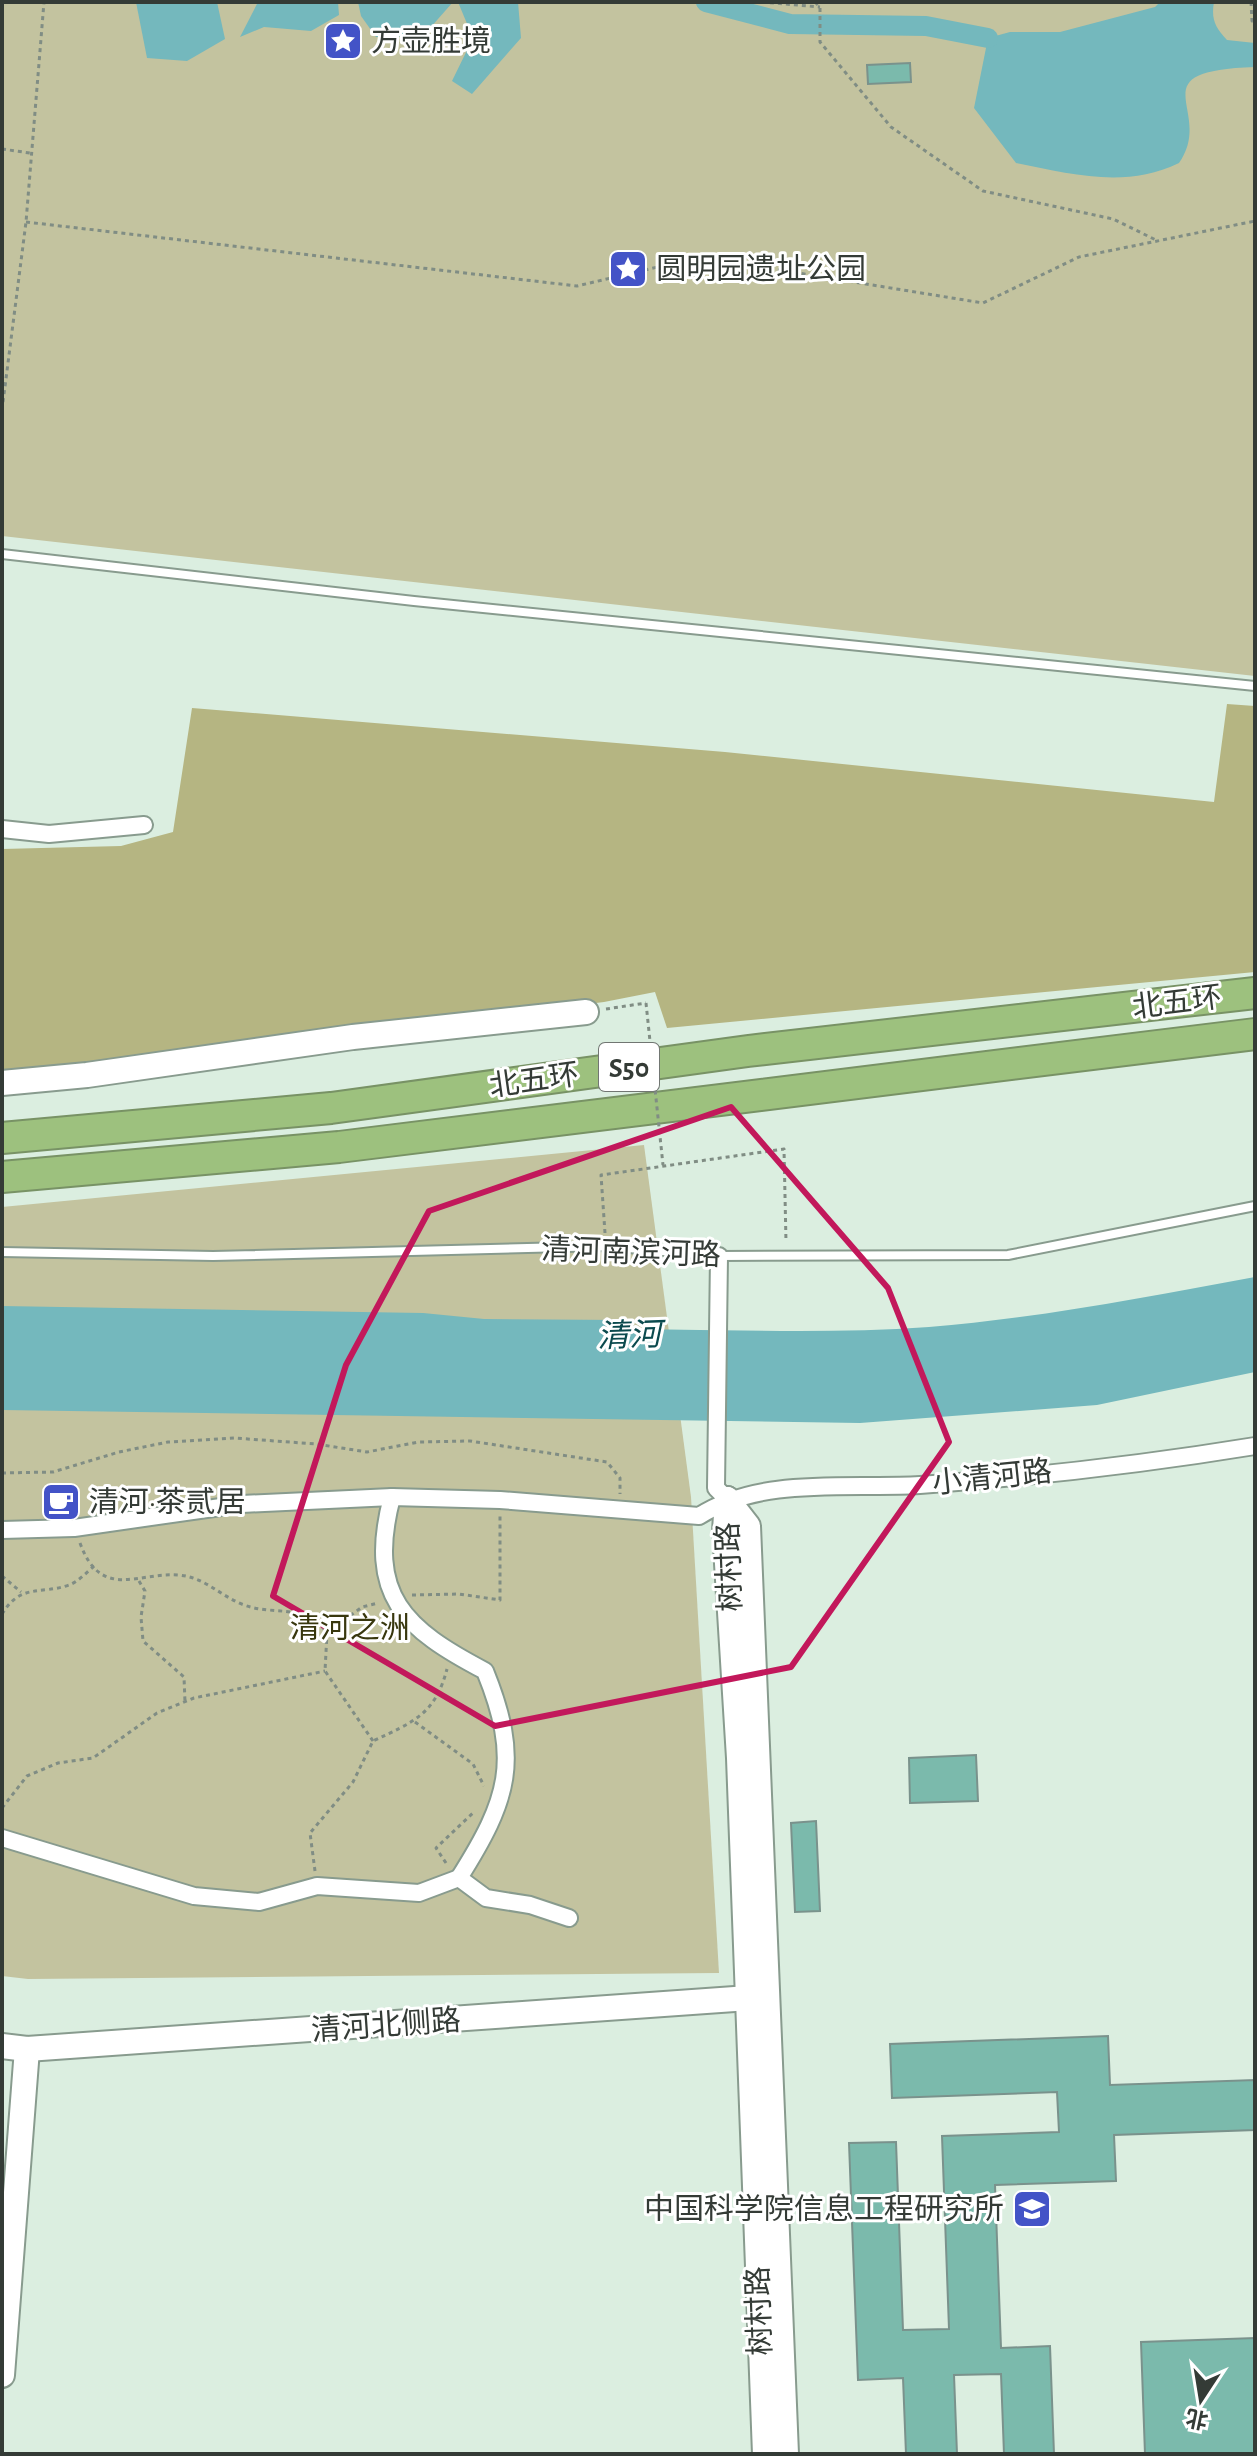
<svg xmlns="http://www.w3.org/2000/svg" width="1257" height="2456" viewBox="0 0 1257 2456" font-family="'Alegreya Sans','Noto Sans SC',sans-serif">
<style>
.green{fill:#c3c39f}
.forest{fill:#b5b582}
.water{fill:#74b8bd}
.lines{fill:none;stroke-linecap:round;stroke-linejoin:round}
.canal{stroke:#74b8bd;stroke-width:20}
.building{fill:#7bbaac;stroke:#7a928c;stroke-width:2}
.lane-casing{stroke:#889b8e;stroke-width:12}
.street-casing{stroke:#889b8e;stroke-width:20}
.secondary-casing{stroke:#889b8e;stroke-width:28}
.highway-casing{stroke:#789265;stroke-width:34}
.path{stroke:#808d84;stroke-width:3;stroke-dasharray:4 4;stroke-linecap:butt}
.lane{stroke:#fff;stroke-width:8}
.street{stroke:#fff;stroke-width:16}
.secondary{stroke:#fff;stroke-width:24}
.highway{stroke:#9dc17e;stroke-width:30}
.path-bridge{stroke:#808d84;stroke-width:3;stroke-dasharray:4 4;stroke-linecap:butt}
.marked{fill:none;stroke:#c2185b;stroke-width:6;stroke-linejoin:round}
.labels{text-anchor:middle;stroke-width:6;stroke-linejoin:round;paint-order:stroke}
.shield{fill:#fff;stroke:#717672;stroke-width:2}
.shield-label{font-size:28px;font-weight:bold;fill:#343b36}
.poi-label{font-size:30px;fill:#343b36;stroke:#fff;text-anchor:start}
.street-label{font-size:30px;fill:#343b36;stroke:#fff}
.park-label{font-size:30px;fill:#38370e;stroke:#fff}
.water-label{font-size:32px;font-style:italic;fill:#0b4a4e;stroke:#fff}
</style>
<rect width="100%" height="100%" fill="#dbeee0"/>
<g class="green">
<polygon points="2,2 1255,2 1255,676 2,536"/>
<polygon points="644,1145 691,1497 719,1973 28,1979 2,1976 2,1207"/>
</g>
<polygon class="forest" points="1227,704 1255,706 1255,972 667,1028 655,992 604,1002 81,1067 2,1073 2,849 121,846 173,832 192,708 725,752 1214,802"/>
<g class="water">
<polygon points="136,2 217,2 225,39 187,61 147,58"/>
<polygon points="258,2 338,2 339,15 311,31 264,27 240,37"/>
<polygon points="358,2 453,2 423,36 376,37 361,16"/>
<polygon points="458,2 518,2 521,38 472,94 452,81 473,38"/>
<path d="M1160,2H1214C1211,19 1215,27 1227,40L1255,43V67C1134,71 1216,110 1179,163C1125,189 1072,174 1016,163L974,108L988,38L1010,32H1060L1155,7Z"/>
<path d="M1255,1277V1372L1097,1405L860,1423L2,1410V1306L423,1313L484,1319L620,1320L624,1326L635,1329C733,1330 832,1334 929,1327C1039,1318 1147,1297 1255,1277Z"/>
</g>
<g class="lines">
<polyline class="canal" points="706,2 790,24 926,26 988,38"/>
</g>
<g class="building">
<polygon points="910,63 911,82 868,84 867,65"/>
<polygon points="976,1755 978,1801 910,1803 909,1758"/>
<polygon points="816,1821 820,1911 795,1912 791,1823"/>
<polygon points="1108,2036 1110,2085 1255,2080 1255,2130 1114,2135 1116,2181 995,2185 1001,2348 1050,2346 1054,2454 1004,2454 1001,2374 954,2375 957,2454 906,2454 903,2378 858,2380 849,2143 896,2142 903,2330 949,2329 942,2136 1059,2132 1057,2092 892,2098 890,2044"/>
<polygon points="1255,2338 1255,2454 1145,2454 1141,2342"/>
</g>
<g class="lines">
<g class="lane-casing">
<g id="lane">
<polyline points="2,554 414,601 1255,686"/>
<polyline points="2,1252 213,1256 606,1246 719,1256 1008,1255 1255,1206"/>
</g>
</g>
<g class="street-casing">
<g id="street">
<polyline points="2,829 49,834 144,825"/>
<polyline points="719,1256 716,1488 727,1499"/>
<path d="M392,1497C366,1596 405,1629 485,1671C521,1760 509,1799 459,1878L486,1898L530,1905L569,1918"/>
<path d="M2,1530L74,1528L242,1504L392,1497L500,1500L699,1516C761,1476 849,1489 920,1485C1032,1477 1145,1464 1255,1446"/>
<polyline points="2,1838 194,1896 259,1902 317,1886 419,1893 459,1878"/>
</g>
</g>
<g class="secondary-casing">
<g id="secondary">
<polyline points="2,1083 87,1075 353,1037 586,1012"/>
<polyline points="727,1499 748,1526 786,2454"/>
<polyline points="727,1499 725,1531 739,1758 765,2454"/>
<polyline points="2,2046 27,2049 763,1997"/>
<polyline points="2,2375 27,2049"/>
</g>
</g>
<g class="highway-casing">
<g id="highway">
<polyline points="2,1138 331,1108 748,1051 1255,993"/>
<polyline points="2,1177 339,1147 1255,1034"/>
</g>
</g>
<g class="path">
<polyline points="762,2 820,7"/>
<polyline points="815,2 820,7 820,42 891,127 983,191 1113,219 1156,240"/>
<polyline points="1251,2 1252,21 1255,22"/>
<polyline points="2,149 30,153"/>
<polyline points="26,222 577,286 700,257 983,303 1079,257 1255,221"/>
<polyline points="2,410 26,222 44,2"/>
<polyline points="606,1009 646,1003"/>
<polyline points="605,1233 601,1175 784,1149 786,1242"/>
<polyline points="2,1473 53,1472 119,1452 168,1442 234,1438 316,1444 367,1452 419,1442 470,1441 607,1462 620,1478 620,1494"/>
<path d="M80,1543C101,1601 138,1572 178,1575C205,1577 220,1596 244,1605C274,1616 307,1603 327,1633"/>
<polyline points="2,1576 21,1592"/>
<polyline points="139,1581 145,1591 141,1617 143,1641 184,1677 185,1702"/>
<polyline points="412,1595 459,1594 500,1600 500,1516"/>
<path d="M2,1614C21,1583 40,1595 69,1585C78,1582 87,1572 94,1566"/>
<polyline points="415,1722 473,1764 484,1786"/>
<polyline points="373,1741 325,1671 327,1633 362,1607 378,1603"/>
<polyline points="2,1808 27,1776 58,1763 93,1758 157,1713 194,1698 325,1671"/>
<polyline points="446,1863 436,1848 475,1811"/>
<path d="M315,1871L310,1833L353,1782L373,1741C413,1722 435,1715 447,1669"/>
</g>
<use href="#lane" class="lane"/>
<use href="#street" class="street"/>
<use href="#secondary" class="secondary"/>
<use href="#highway" class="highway"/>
<polyline class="path-bridge" points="646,1003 663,1165"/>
</g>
<path class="marked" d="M731,1107L888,1288L949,1442L791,1667L495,1726L273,1596L346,1365L429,1211Z"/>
<defs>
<g id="sight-square" transform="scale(2)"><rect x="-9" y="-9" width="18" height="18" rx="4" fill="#4353c7" stroke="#fff"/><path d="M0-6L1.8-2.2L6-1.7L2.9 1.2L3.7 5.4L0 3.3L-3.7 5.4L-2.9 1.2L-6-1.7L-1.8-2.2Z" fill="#fff"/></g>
<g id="cafe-square" transform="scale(2)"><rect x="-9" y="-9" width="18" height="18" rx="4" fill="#4353c7" stroke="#fff"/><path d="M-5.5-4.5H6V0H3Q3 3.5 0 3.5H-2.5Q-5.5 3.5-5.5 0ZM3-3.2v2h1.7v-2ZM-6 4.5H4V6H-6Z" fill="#fff"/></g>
<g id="university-square" transform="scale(2)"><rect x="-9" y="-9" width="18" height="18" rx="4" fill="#4353c7" stroke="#fff"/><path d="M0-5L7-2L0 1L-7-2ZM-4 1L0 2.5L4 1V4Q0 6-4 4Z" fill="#fff"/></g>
</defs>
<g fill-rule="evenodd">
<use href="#sight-square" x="343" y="41"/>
<use href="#sight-square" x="628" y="269"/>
<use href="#cafe-square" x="61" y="1502"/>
<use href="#university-square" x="1032" y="2209"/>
</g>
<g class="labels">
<rect class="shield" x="599" y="1043" width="60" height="48" rx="6"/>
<g class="shield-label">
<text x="629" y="1077">S50</text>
</g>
<g class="poi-label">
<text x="371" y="51">方壶胜境</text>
<text x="656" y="279">圆明园遗址公园</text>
<text x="89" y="1512">清河·茶贰居</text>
<text x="1004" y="2219" text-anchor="end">中国科学院信息工程研究所</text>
</g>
<g class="street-label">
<text transform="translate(1177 1002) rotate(-7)" y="10">北五环</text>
<text transform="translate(534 1080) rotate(-8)" y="10">北五环</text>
<text transform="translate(631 1252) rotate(2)" y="10">清河南滨河路</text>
<text transform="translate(992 1477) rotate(-6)" y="10">小清河路</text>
<text transform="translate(729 1567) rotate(-92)" y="10">树村路</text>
<text transform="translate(386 2025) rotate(-4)" y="10">清河北侧路</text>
<text transform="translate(759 2311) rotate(-92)" y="10">树村路</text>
</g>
<g class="park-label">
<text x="350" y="1638">清河之洲</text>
</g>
<g class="water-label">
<text transform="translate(629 1335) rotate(-2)" y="11">清河</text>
</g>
</g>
<rect width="1257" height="2456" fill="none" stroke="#343b36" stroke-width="8"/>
<g transform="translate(1201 2400) rotate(192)" stroke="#ffffff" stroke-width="6" paint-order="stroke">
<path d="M0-6L14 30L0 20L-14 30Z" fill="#343b36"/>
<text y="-12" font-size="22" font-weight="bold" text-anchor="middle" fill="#343b36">北</text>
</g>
</svg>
